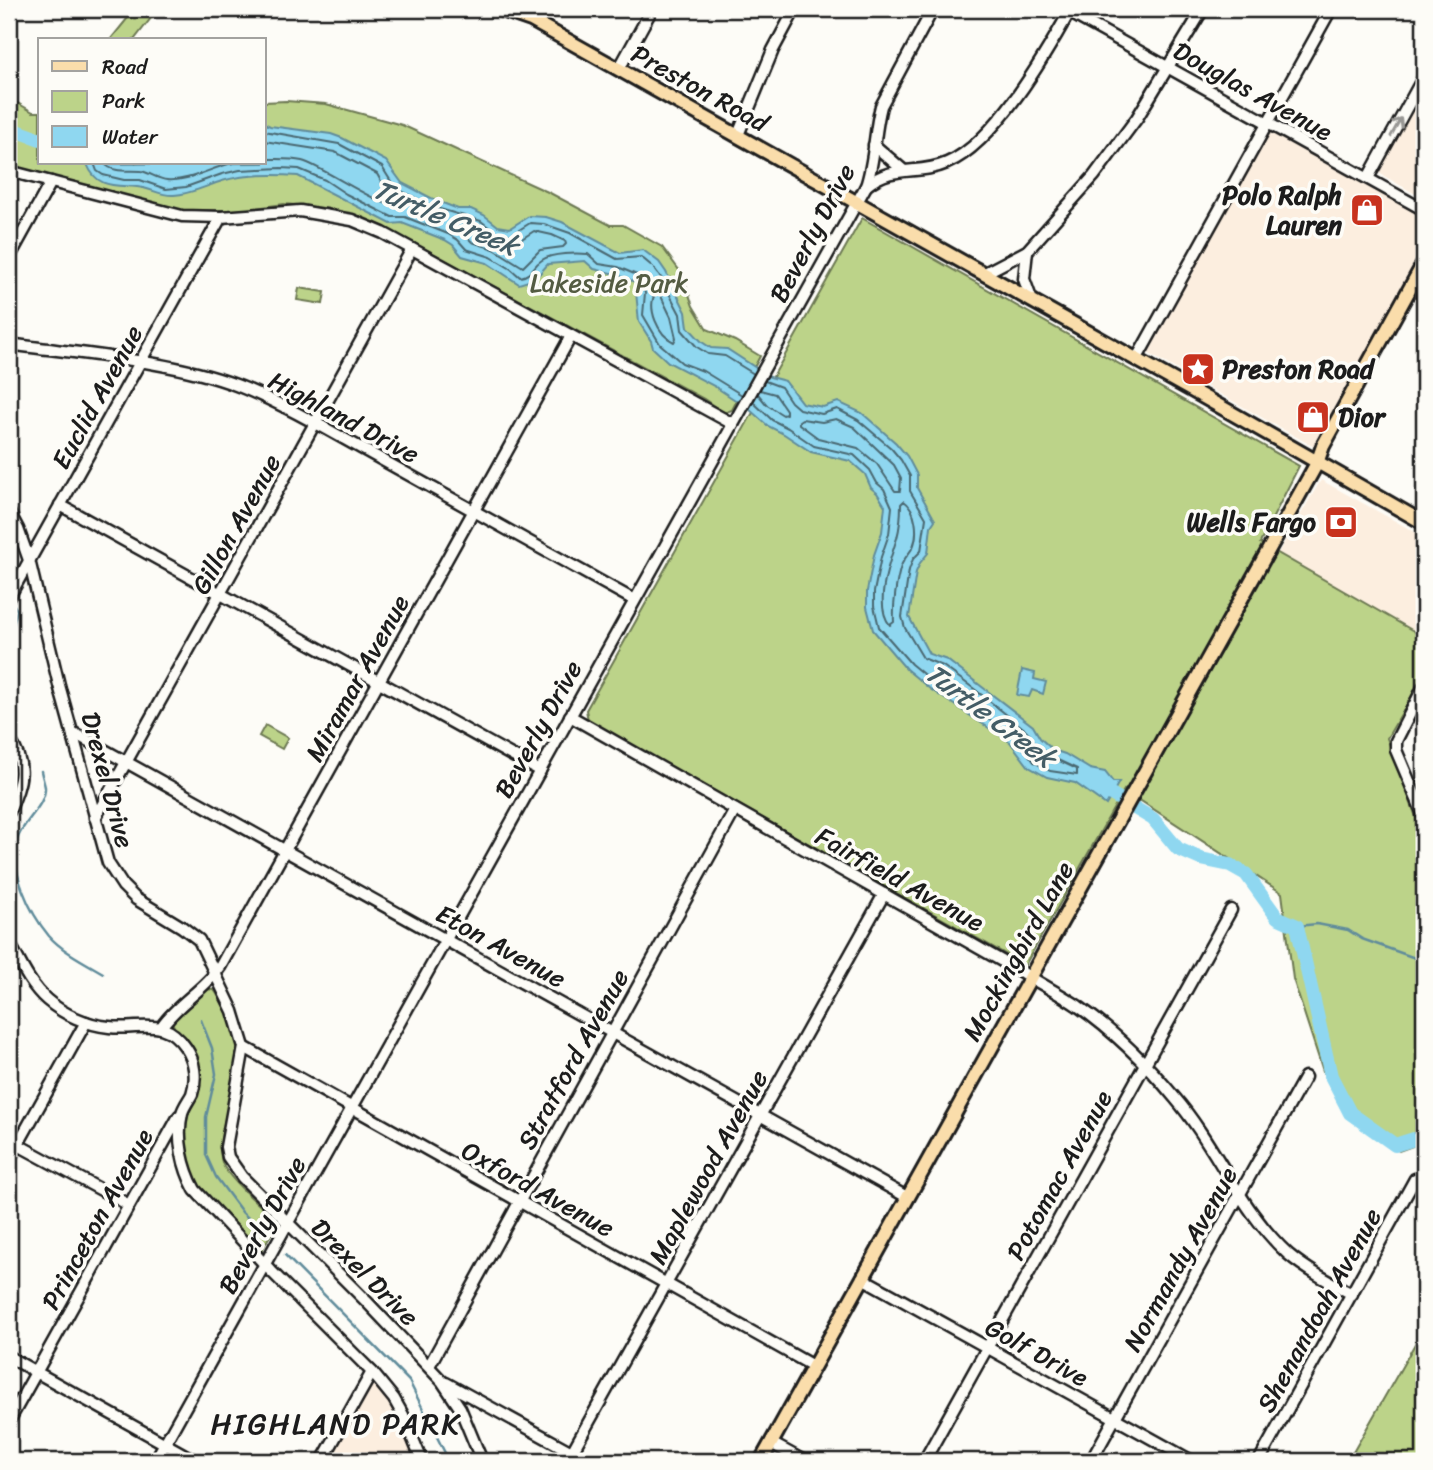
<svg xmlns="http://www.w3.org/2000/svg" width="1433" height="1470" viewBox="0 0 1433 1470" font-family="Sriracha,sans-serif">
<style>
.built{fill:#fceedf}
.green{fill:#bcd389;stroke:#6c7852;stroke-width:2}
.water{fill:#8fd7f0;stroke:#618c9b;stroke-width:2}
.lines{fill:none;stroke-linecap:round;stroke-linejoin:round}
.shore{stroke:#4a6771;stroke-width:2}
.stream{stroke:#618c9b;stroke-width:2.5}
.river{stroke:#8fd7f0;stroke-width:14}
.minor-casing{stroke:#1c1c1c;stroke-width:15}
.major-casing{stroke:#1c1c1c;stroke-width:18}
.minor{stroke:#fdfcf7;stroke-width:10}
.major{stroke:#faddab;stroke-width:12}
.oneway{stroke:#989794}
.labels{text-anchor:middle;stroke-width:7;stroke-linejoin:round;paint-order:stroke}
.street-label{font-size:26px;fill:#1c1c1c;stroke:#fdfcf7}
.poi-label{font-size:26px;font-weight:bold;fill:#1c1c1c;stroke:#fdfcf7;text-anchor:end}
.park-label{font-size:26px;fill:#545c42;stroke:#fdfcf7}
.water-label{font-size:28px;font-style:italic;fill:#445d66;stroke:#fdfcf7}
.quarter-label{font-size:30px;letter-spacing:2px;fill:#1c1c1c;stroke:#fdfcf7}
</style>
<rect width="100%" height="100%" fill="#fdfcf7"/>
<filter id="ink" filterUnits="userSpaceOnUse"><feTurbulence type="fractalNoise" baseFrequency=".0143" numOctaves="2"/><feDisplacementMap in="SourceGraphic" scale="14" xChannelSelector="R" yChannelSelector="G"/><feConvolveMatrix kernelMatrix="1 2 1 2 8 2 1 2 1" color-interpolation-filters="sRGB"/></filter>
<g filter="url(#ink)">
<g class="built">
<polygon points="1424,89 1424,199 1379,173"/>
<polygon points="1271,131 1424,218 1424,256 1316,448 1146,352"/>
<polygon points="1321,480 1424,537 1424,637 1278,553"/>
<polygon points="376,1385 391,1404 416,1461 330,1461 370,1386"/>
</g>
<g class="green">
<polygon points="135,9 158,9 134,40 110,40"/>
<polygon points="9,98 33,112 40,112 40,163 264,163 264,102 286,101 326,104 402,125 550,193 610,225 623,225 662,247 682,274 693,306 707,329 735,341 760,356 732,410 724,413 704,399 378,224 334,209 284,204 241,210 181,210 9,165"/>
<polygon points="862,218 1299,466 1260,543 1424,637 1424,675 1387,738 1424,839 1424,1142 1399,1151 1348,1116 1324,1074 1293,979 1282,893 1124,790 1025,965 588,720 586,710"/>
<polygon points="299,288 325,292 323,304 297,300"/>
<polygon points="265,725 288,738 282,749 259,736"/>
<path d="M207,989L214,990L217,994C225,1009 237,1027 239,1044C242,1075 210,1143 224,1167C236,1186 261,1206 278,1222L261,1251C226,1223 181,1180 185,1131C187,1109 202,1091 199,1068C196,1048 178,1039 172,1022C178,1008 194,998 207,989Z"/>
<polygon points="1424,1328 1424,1461 1348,1461"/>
</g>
<g class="water">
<path d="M264,123L270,126L331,134L342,138L386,161L402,183L435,200L458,209H471L484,215L498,226L510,228L529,216L546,217L562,222L620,253L643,250L659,262L666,272L686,312L688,327L702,342L711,348L727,349L770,377L785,381L802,403L823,407L838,402L862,413L896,443L907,456L917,475V488L935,520L931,526L928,553L920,563L916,572L909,617L929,654L947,660L977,683L1033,726L1040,738L1053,750L1065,754L1090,769L1105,772L1113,782H1119L1106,805L1075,783L1047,777L1029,767L1010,742L930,689L906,669L873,630L867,607V591L874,555L882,532L885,506L877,493L871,488L865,474L850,461L811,452L784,434L768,426L749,409L714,386L668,362L653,348L651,341L639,322L635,282L615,274L594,269L585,261L548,264L535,279L519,284L487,263L462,256L453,245L445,240L402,223L391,224L298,176C273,174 246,174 222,181C206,186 191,194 174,195C160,196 151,188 137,187C115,185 97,189 87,164L264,163Z"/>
<polygon points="1022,670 1035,673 1034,679 1046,682 1043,694 1032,690 1029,697 1017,695"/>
</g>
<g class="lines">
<g class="shore">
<polyline points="264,131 339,144 382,167 392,183 401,191 433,207 481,221 496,233 511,235 530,223 544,224 570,233 617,259 641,257 653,267 660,276 680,314 682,330 697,347 708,354 725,356 754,374"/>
<path d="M264,141L335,152L377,174L386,190L403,202L404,205C388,214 325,167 302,161C290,158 277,159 264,159"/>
<path d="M94,163L97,171L103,175L124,180H140L166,189L186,187L222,174L240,170L281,168L299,169L325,180L346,194L392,217H405L448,234L458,240L466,249L491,257L511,269L520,277C533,275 532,266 542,260C552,253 576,253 588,254L599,264L618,267L639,276L645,293L643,315L660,344L682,363L703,371L742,395"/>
<path d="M104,163C112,173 128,170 141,171C150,173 158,179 167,180C189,182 212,167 233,163"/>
<polygon points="463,225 478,229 493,241 508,244 517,242 534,231 552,235 565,241 566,244 563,247 540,250 523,267 494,249 472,242 460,230"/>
<path d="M656,292L660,294L671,317L676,338L674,342C658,335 646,308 656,292Z"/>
<polyline points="758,394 767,405 783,415 786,414 786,410 775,394 760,390"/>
<polyline points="753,402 772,420 788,428 814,446 854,455 870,470 877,483 884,489 892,507 889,534 881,557 874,592 874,606 879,627 911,664 934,683 1015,736 1034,762 1050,771 1077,775 1077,769 1049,756 1035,743 1027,731 973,688 943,666 923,658 905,628 902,617 909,570 913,559 921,551 926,518 910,491 910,476 901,460 891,448 858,420 837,409 822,414 799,409 791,402 781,387 765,381"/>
<polygon points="802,419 822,422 836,419 854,427 894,465 901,478 900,491 895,491 877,464 858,448 818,438 799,424 799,421"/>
<path d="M904,501C916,509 919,533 913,547C909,554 904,558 901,566C896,582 893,605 894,622L890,625C873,605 890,560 897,538C900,527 901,515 901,504Z"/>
</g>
<g class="stream">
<polyline points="9,641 17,610 10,599"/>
<path d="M41,771C42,776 44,782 45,787C46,806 22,822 17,840C9,870 30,913 49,936C62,951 86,963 103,973"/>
<polyline points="1297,926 1317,924 1348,930 1362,939 1415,958 1424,956"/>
<polyline points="201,1020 212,1048 216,1074 206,1117 206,1155 216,1177 242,1212 265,1235"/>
<polyline points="285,1255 409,1381 449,1461"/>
</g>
<g class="river">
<polyline points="9,128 40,139"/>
<polyline points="1096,785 1153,819 1178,849 1201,859 1230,865 1246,874 1277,917 1297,926 1331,1076 1350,1113 1395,1145 1414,1139 1424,1140"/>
</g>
<g class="minor-casing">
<g id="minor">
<polyline points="1063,9 1424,210"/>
<polyline points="619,69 652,9"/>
<polyline points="738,135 773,50 795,9"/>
<polyline points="874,145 903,170"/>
<polyline points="9,171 182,216 221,217 300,211 352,220 383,233 733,424"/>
<polyline points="1368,178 1424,76"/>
<path d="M866,186C894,163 917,176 947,163C995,143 1046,54 1071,9"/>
<polyline points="1027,251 1024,279 1032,301"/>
<polyline points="9,258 51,182"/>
<polyline points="983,274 1027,251 1094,176 1137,118 1203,9"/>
<path d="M9,344C80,354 170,360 236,385C266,396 294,412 323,427L634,600"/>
<polyline points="1136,360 1331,9"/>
<polyline points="60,505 540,771"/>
<polyline points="9,512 18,529 29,560 59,685 108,863 123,886 136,899 182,927 199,940 233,1011 244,1047 226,1147 228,1157 242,1177 366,1301 442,1381 460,1408 482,1461"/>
<polyline points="9,597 221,217"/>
<polyline points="1424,686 1396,741 1396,750 1424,816"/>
<path d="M570,716L1023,973C1041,984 1060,994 1078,1006C1115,1032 1147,1064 1175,1098C1217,1147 1240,1210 1288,1254C1307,1270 1330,1282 1352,1294"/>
<polyline points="74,733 907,1197"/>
<path d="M9,738C28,767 21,782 9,812"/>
<polyline points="95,818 412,249"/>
<path d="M9,942C20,962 29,984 47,1000C63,1014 87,1025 109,1027C141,1031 164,1015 186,1048C195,1061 197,1079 192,1094C189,1100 184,1106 182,1113C176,1138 183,1168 195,1190L272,1272L372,1372L394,1399L403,1415L422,1461"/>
<path d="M162,1026C178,1003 204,990 220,967L571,336"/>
<polyline points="244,1047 813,1366"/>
<polyline points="9,1140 129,1205"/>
<polyline points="9,1160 86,1022"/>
<polyline points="862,1278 1192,1461"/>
<polyline points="9,1357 196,1461"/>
<polyline points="429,1366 735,810"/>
<polyline points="446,1383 588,1461"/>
<polyline points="9,1421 179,1116"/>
<polyline points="771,1443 804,1461"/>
<path d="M155,1461L866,186C875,160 874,132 881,106L933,9"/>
<polyline points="322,1461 372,1372"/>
<polyline points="567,1461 884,894"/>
<polyline points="924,1461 1231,910"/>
<polyline points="1091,1461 1305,1077"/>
<polyline points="1259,1461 1415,1179"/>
</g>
</g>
<g class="major-casing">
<g id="major">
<polyline points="499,9 531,20 1193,391 1424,523"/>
<polyline points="761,1461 1317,463 1323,446 1424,263"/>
</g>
</g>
<use href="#minor" class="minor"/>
<use href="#major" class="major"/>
</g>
<defs><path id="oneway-shaft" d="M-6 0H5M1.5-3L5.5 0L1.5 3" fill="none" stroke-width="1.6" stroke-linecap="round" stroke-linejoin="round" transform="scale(1.75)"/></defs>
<use class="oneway" href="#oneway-shaft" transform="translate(1396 127) rotate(-61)"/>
</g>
<defs>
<g id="shop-square" transform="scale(1.75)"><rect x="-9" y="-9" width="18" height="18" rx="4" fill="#c8321e" stroke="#fdfcf7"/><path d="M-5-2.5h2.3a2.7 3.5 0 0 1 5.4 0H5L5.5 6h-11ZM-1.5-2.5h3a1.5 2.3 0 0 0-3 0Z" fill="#fff"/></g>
<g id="sight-square" transform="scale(1.75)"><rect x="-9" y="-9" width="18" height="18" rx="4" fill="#c8321e" stroke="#fdfcf7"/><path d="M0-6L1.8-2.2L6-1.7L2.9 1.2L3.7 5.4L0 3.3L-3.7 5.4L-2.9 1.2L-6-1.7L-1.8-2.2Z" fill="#fff"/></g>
<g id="bank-square" transform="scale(1.75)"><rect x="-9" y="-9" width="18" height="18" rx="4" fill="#c8321e" stroke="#fdfcf7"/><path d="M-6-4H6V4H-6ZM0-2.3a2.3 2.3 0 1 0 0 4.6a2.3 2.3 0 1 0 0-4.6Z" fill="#fff"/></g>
</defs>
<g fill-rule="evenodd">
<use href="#shop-square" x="1367" y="210"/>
<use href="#sight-square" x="1198" y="369"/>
<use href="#shop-square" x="1313" y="417"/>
<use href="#bank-square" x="1341" y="522"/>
</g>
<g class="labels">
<g class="street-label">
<text transform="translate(700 88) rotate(29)" y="9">Preston Road</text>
<text transform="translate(1253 91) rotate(29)" y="9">Douglas Avenue</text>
<text transform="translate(812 233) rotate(-62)" y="9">Beverly Drive</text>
<text transform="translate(97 397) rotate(-61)" y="9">Euclid Avenue</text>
<text transform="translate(344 417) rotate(28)" y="9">Highland Drive</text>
<text transform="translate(236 524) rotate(-61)" y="9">Gillon Avenue</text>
<text transform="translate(357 678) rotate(-61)" y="9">Miramar Avenue</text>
<text transform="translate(538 729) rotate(-61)" y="9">Beverly Drive</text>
<text transform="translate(108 780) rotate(75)" y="9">Drexel Drive</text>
<text transform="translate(900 879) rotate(29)" y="9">Fairfield Avenue</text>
<text transform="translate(501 946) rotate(29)" y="9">Eton Avenue</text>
<text transform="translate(1018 951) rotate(-61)" y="9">Mockingbird Lane</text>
<text transform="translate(573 1059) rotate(-61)" y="9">Stratford Avenue</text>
<text transform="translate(708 1167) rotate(-61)" y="9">Maplewood Avenue</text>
<text transform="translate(1059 1175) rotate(-61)" y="9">Potomac Avenue</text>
<text transform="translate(538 1189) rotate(29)" y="9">Oxford Avenue</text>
<text transform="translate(97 1219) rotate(-61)" y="9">Princeton Avenue</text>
<text transform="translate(262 1225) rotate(-61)" y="9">Beverly Drive</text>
<text transform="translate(1180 1259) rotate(-61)" y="9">Normandy Avenue</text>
<text transform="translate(365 1272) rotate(45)" y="9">Drexel Drive</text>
<text transform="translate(1319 1310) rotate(-61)" y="9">Shenandoah Avenue</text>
<text transform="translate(1037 1352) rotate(29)" y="9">Golf Drive</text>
</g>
<g class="poi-label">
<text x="1342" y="204">Polo Ralph<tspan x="1342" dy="30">Lauren</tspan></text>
<text x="1222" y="378" text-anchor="start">Preston Road</text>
<text x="1338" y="426" text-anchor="start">Dior</text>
<text x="1316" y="531">Wells Fargo</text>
</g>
<g class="park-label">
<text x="609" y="292">Lakeside Park</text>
</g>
<g class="water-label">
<text transform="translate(446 217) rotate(23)" y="10">Turtle Creek</text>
<text transform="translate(991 715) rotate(37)" y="10">Turtle Creek</text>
</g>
<g class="quarter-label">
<text x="336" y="1434">HIGHLAND PARK</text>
</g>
</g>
<rect width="1433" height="1470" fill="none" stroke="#fdfcf7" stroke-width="35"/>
<rect x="18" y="18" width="1398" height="1435" fill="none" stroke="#1c1c1c" stroke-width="2.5" filter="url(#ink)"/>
<rect x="38" y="38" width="228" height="126" fill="#fdfcf7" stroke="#a3a29f" stroke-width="2"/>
<rect x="52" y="61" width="35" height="10" fill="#faddab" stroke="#a3a29f" stroke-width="2"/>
<text x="102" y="74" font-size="21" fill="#1c1c1c">Road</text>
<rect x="52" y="91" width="35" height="21" fill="#bcd389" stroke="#a3a29f" stroke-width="2"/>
<text x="102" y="108" font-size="21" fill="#1c1c1c">Park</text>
<rect x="52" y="126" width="35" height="21" fill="#8fd7f0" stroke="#a3a29f" stroke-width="2"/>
<text x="102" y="144" font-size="21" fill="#1c1c1c">Water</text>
</svg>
